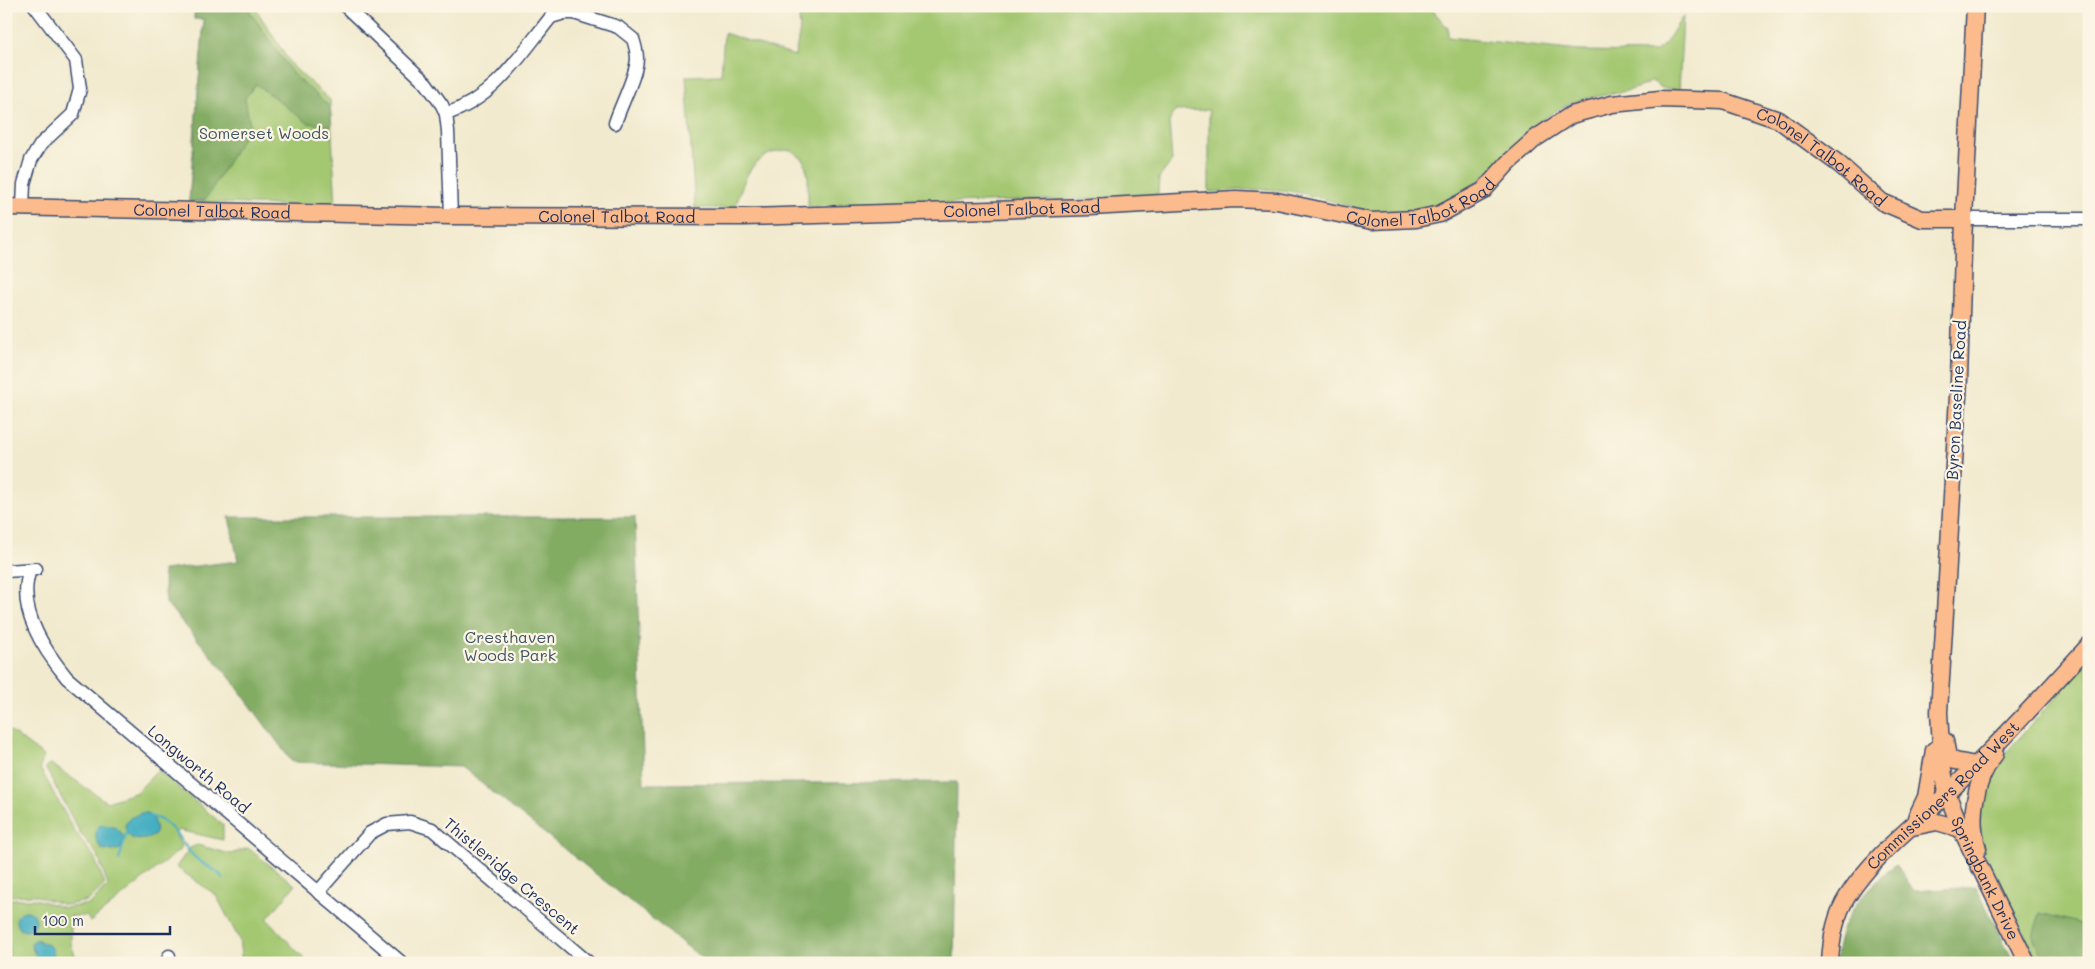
<svg xmlns="http://www.w3.org/2000/svg" width="2095" height="969" viewBox="0 0 2095 969" font-family="Mali,sans-serif">
<style>
.green{fill:#a4c872;stroke:#607c68}
.forest{fill:#83ac64;stroke:#4f6e61}
.water{fill:#42aec1;stroke:#2e6e90}
.lines{fill:none;stroke-linecap:round;stroke-linejoin:round}
.stream{stroke:#42aec1;stroke-width:2.5}
.minor-casing{stroke:#3b4b6f;stroke-width:15}
.major-casing{stroke:#3b4b6f;stroke-width:19}
.minor{stroke:#fff;stroke-width:12}
.major{stroke:#fbbb8c;stroke-width:16}
.labels{text-anchor:middle;stroke-width:4.5;stroke-linejoin:round;paint-order:stroke}
.park-label{font-size:16px;fill:#3d5563;stroke:#fcf5e5}
.street-label{font-size:16px;fill:#1b2f5e;stroke:#fcf5e5}
</style>
<rect width="100%" height="100%" fill="#fcf5e5"/>
<filter id="ink" filterUnits="userSpaceOnUse"><feTurbulence type="fractalNoise" baseFrequency=".02" numOctaves="2"/><feDisplacementMap in="SourceGraphic" scale="10" xChannelSelector="R" yChannelSelector="G"/><feConvolveMatrix kernelMatrix="1 2 1 2 8 2 1 2 1" color-interpolation-filters="sRGB"/></filter>
<filter id="wash" filterUnits="userSpaceOnUse"><feTurbulence type="fractalNoise" baseFrequency=".0096" numOctaves="4" result="noise"/><feDisplacementMap in="SourceGraphic" scale="20" xChannelSelector="R" yChannelSelector="G"/><feGaussianBlur stdDeviation="1.12" result="paint"/><feColorMatrix in="noise" values="0 0 0 0 0 0 0 0 0 0 0 0 0 0 0 0 0 1.4 0 .05"/><feComposite in="paint" operator="in"/></filter>
<g filter="url(#wash)">
<rect width="100%" height="100%" fill="#f1eace"/>
<g class="green">
<polygon points="195,6 254,6 292,66 330,100 336,207 189,202 204,19 194,19"/>
<path d="M798,6H1429L1448,28V37L1579,51L1655,52L1665,44L1683,16L1679,90L1662,88L1652,81C1627,97 1592,92 1565,106C1511,133 1492,189 1430,207C1423,210 1415,213 1408,213C1359,217 1323,193 1278,190C1255,188 1231,191 1209,192V110L1175,111L1169,122L1172,161L1159,178L1158,194L1091,199L808,207V176L804,160L791,150C753,151 745,175 735,208H695L686,76L721,75L724,33L795,56L800,29Z"/>
<polygon points="2089,660 2089,963 2039,963 1982,849 1979,801 2003,756"/>
<polygon points="6,728 44,756 40,768 75,832 94,857 105,884 88,901 65,905 34,895 6,896"/>
<polygon points="51,764 107,802 137,792 158,770 223,825 223,840 178,830 175,833 182,848 90,922 87,916 71,916 71,944 78,963 9,963 6,899 35,899 65,908 90,904 108,885 98,856 79,831 46,769 46,766"/>
<polygon points="197,845 231,854 248,848 295,885 267,919 308,963 242,963 239,939 216,895 176,867 190,848"/>
</g>
<g class="forest">
<polygon points="195,6 246,6 292,73 330,107 332,126 308,123 256,84 245,98 250,126 205,200 189,202 204,19 194,19"/>
<polygon points="6,433 9,433 8,514 6,514"/>
<polygon points="229,517 635,517 644,784 957,782 954,963 708,963 461,767 292,762 231,679 166,603 163,570 238,561"/>
<path d="M1896,864L1914,891L1976,887L2014,962L1836,963C1837,916 1864,893 1896,864Z"/>
<polygon points="2040,913 2082,924 2089,928 2089,963 2045,963 2033,936"/>
</g>
<g class="water">
<path d="M141,813H148C154,819 157,827 155,835C142,842 127,843 125,825L130,818Z"/>
<path d="M100,825C112,825 120,827 124,839L120,849L113,851L101,849L96,839V829Z"/>
<circle cx="26" cy="921" r="10"/>
<path d="M38,939L40,942C48,943 53,947 54,955L51,961L44,962L37,958L31,946L32,942Z"/>
</g>
<g class="lines">
<g class="stream">
<path d="M148,816C176,820 179,845 198,860C206,867 218,869 223,879"/>
<polyline points="119,860 127,830"/>
</g>
</g>
</g>
<g filter="url(#ink)">
<g class="lines">
<g class="minor-casing">
<g id="minor">
<polyline points="345,6 426,83 442,105 446,114 448,131 451,216"/>
<path d="M446,114C495,98 521,54 551,17L564,13H574L618,27L633,39C635,45 637,53 637,59C636,77 621,104 615,123"/>
<polyline points="23,207 24,184 31,160 41,144 73,114 80,89 76,60 35,6"/>
<polyline points="1964,219 2089,219"/>
<path d="M30,570C16,608 43,649 67,678L402,963"/>
<polyline points="6,571 36,569"/>
<polyline points="318,892 370,833 387,824 410,822 432,829 589,963"/>
<polyline points="167,963 169,956"/>
</g>
</g>
<g class="major-casing">
<g id="major">
<path id="s1" d="M1975,6L1964,219L1959,380L1939,712L1942,764L1947,793L1961,829L2027,963"/>
<path id="s2" d="M6,207L451,216L744,217L1090,207L1236,199L1277,201L1372,221L1416,219L1440,214L1483,191L1508,163L1536,138L1571,115L1612,104L1660,99L1723,101L1779,120L1839,164L1882,202L1922,219H1964"/>
<polyline points="1945,741 1948,757 1955,761 1976,765"/>
<polyline points="1916,818 1926,797 1934,750"/>
<polyline points="1912,827 1937,822 1961,829"/>
<path d="M1978,849C1968,818 1975,780 1995,754"/>
<path id="s3" d="M1830,963C1831,941 1835,916 1847,897C1872,857 1913,826 1947,794C1996,746 2043,696 2089,645"/>
</g>
</g>
<use href="#minor" class="minor"/>
<use href="#major" class="major"/>
</g>
</g>
<g class="labels">
<g class="park-label">
<text x="264" y="139">Somerset Woods</text>
<text x="510" y="643">Cresthaven<tspan x="510" dy="18">Woods Park</tspan></text>
</g>
<g class="street-label">
<text dy="6" stroke="none"><textPath href="#s2" startOffset="1871">Colonel Talbot Road</textPath></text>
<text dy="6" stroke="none"><textPath href="#s2" startOffset="1421">Colonel Talbot Road</textPath></text>
<text dy="6" stroke="none"><textPath href="#s2" startOffset="1016">Colonel Talbot Road</textPath></text>
<text dy="6" stroke="none"><textPath href="#s2" startOffset="206">Colonel Talbot Road</textPath></text>
<text dy="6" stroke="none"><textPath href="#s2" startOffset="611">Colonel Talbot Road</textPath></text>
<text transform="translate(1956 400) rotate(-87)" y="6">Byron Baseline Road</text>
<text transform="translate(199 769) rotate(40)" y="6">Longworth Road</text>
<text dy="6" stroke="none"><textPath href="#s3" startOffset="209">Commissioners Road West</textPath></text>
<text transform="translate(512 876) rotate(40)" y="6">Thistleridge Crescent</text>
<text dy="6" stroke="none"><textPath href="#s1" startOffset="882">Springbank Drive</textPath></text>
</g>
</g>
<rect width="2095" height="969" fill="none" stroke="#fcf5e5" stroke-width="25"/>
<path d="M35 926v8h135v-8" fill="none" stroke="#1b2f5e" stroke-width="2.5"/>
<text x="42" y="926" font-size="15" fill="#1b2f5e" stroke="#fcf5e5" stroke-width="4" paint-order="stroke">100 m</text>
</svg>
